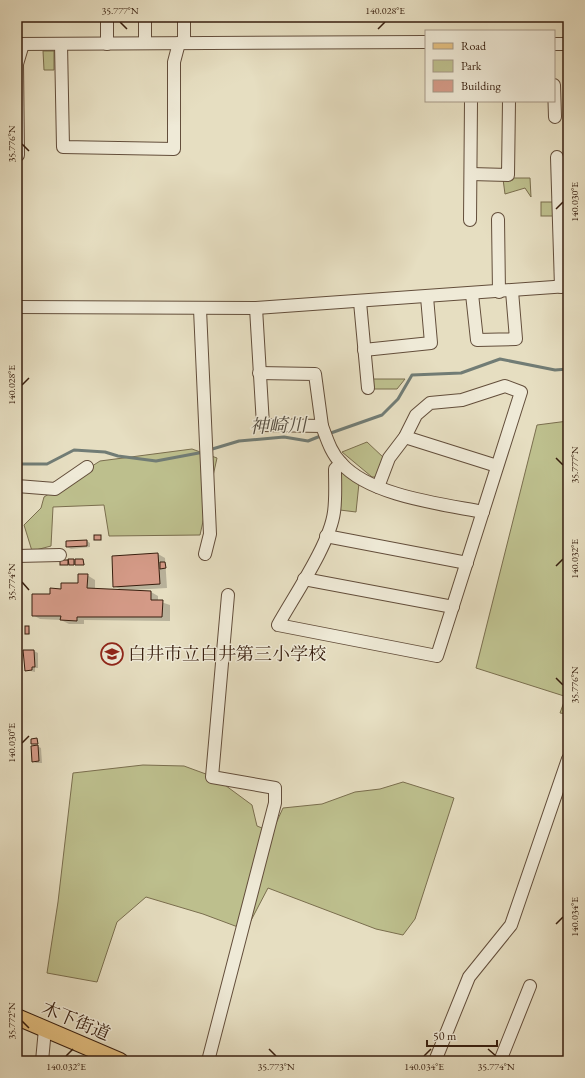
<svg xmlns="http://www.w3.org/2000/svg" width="585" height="1078" viewBox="0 0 585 1078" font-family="'EB Garamond','Noto Serif JP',serif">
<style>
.green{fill:#bdbf8d;stroke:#7a6e4e}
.shadow{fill:#0003}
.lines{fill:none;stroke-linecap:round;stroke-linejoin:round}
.stream{stroke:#717c75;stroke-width:3}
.building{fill:#d49a87;stroke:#371e0e}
.minor-casing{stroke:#634e3b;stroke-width:14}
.major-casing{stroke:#371e0e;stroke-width:18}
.minor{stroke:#efead7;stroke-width:12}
.major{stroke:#e3bf80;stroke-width:16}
.ticks{fill:none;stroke:#371e0e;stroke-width:1.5}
.labels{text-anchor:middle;stroke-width:3;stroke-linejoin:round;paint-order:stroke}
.poi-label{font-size:18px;fill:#371e0e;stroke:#efead7;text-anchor:start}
.street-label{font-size:18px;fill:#371e0e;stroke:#efead7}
.water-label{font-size:19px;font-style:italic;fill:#544d41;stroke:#efead7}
.neatline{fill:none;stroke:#371e0e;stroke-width:1.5}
.ticks-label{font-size:10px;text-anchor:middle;fill:#371e0e}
</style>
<rect width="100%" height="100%" fill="#e6dec1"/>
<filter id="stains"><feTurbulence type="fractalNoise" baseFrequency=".005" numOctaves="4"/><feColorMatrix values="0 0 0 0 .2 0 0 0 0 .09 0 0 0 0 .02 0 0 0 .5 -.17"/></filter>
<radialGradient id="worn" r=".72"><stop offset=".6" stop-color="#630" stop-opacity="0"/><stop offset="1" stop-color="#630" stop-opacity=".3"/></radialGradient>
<g class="green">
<polygon points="43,51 54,51 54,70 44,70"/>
<polygon points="513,178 530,178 531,197 525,188 505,194 503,179 513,180"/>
<rect x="541" y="202" width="14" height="14"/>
<polygon points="373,379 405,379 397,389 374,389"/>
<polygon points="568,421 568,687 564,696 476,668 537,425"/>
<polygon points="367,442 384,458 377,477 372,477 342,452"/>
<polygon points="192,449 217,458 200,535 109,536 104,505 53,507 51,546 32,551 24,525 41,508 44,497 100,461"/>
<polygon points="341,471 346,472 359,483 356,512 340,510 339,475"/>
<polygon points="568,691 568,714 560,713"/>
<polygon points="143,765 184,766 214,777 252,805 257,826 272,832 283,808 322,804 355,792 380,789 403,782 454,798 415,919 403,935 376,929 268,888 246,930 203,914 146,897 117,922 97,982 47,973 58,902 73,773"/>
</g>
<g class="shadow">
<polygon points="87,541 90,543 90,547 71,549 67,547"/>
<polygon points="158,554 165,558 167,588 132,590 132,591 151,592 158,596 158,601 170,605 170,621 84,620 84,624 69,624 61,620 40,619 33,615 51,595 79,584 87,575 95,580 95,590 123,591 114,586"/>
<polygon points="73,560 76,562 83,560 85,565 61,565"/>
<polygon points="29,627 30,634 27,634 26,633"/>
<polygon points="24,651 34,651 38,653 38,668 35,668 35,672 26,670"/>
<polygon points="37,746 41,748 42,763 36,763 33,761"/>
</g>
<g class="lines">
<g class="stream">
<polyline points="328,434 382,415 398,399 412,375 461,373 500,359 555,370 568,369"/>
<polyline points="209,450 239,441 284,437 308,441 323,435"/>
<polyline points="17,464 47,464 74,450 105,452 118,456 156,461 204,452"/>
</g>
</g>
<g class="building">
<rect x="94" y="535" width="7" height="5"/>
<polygon points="87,540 87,546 66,547 66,541"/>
<polygon points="158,553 160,584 113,587 112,556"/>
<polygon points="68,559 74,559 74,565 69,565"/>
<polygon points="75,559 83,559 84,565 75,565"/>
<rect x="60" y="560" width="8" height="5"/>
<polygon points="160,562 165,562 166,568 160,569"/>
<polygon points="78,574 88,574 87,588 151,591 151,600 163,600 162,617 77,617 77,621 60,620 61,616 32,616 32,594 50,594 50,588 61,589 61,583 78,583"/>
<rect x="25" y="626" width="4" height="8"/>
<polygon points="23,650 34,650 35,667 32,667 32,670 25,671"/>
<polygon points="37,738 38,744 31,744 31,739"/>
<polygon points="38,745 39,761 32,762 31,746"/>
</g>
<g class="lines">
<g class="minor-casing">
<g id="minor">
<polyline points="145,43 145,17"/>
<polyline points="184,43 184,17"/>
<polyline points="17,44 426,42"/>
<polyline points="61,44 63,147 174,149 174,62 179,43"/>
<polyline points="107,44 107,17"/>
<polyline points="554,44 568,44"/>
<polyline points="554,85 555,117"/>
<polyline points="18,155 17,64 23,44"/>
<polyline points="557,157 561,287"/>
<polyline points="471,174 508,175 509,101"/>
<polyline points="498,219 499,292"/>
<polyline points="470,220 471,101"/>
<polyline points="472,294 477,340 516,339 512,291"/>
<polyline points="360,302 368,388"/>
<polyline points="17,307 256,308 568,286"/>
<path d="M256,308L263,425L322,426C327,439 331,453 341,463C370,496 442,504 483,512"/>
<polyline points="200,309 210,534 205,554"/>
<polyline points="364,350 431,343 427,297"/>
<polyline points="259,373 315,374 322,426"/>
<polyline points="405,437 497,466"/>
<path d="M341,463L335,469C335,483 336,498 334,512C330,544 294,596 278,625L437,656L521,392L505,386L462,400L430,403L416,415L405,437L389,458L378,487"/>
<polyline points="17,486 55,489 87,467"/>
<polyline points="326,536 467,563"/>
<polyline points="17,556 60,555"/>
<polyline points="304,579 453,607"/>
<polyline points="42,1061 45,1029"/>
<polyline points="208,1061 275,803 275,788 212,777 228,595"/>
<polyline points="435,1061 469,977 511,925 568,759"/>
<polyline points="500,1061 530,986"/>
</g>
</g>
<g class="major-casing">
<polyline id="major" points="17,1017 120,1061"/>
</g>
<use href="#minor" class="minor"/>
<use href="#major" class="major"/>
</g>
<path class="ticks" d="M120,22L127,29M378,29L385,22M22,144L29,151M556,209L563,202M22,385L29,378M556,458L563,465M556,566L563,559M22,582L29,590M556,678L563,685M22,743L29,736M556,924L563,917M22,1021L29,1028M269,1049L276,1056M488,1049L496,1056M66,1056L73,1049M424,1056L431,1049"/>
<defs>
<g id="school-ring" transform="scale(1.15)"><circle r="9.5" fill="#efead7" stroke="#8f2418" stroke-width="1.5"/><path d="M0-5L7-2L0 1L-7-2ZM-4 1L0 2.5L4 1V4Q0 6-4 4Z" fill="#8f2418"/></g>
</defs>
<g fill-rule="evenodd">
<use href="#school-ring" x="112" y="654"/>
</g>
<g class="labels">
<g class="poi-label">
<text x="128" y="660">白井市立白井第三小学校</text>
</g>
<g class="street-label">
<text transform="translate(76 1021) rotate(23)" y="6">木下街道</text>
</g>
<g class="water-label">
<text transform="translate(278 425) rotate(-2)" y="7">神崎川</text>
</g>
</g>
<rect width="585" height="1078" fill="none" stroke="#e6dec1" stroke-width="44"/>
<rect x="425" y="30" width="130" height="72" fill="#efead7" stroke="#a59887"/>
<rect x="433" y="43" width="20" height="6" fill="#e3bf80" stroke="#a59887"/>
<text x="461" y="50" font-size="12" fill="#371e0e">Road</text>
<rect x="433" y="60" width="20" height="12" fill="#bdbf8d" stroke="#a59887"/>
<text x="461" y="70" font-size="12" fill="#371e0e">Park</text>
<rect x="433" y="80" width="20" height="12" fill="#d49a87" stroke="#a59887"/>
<text x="461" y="90" font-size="12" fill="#371e0e">Building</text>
<path d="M427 1040v6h70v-6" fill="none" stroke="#371e0e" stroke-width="2"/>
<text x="433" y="1040" font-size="12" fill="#371e0e" stroke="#efead7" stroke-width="3" paint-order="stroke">50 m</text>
<rect x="22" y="22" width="541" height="1034" class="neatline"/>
<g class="ticks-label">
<text x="120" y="14">35.777°N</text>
<text x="385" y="14">140.028°E</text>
<text transform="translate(11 144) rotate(-90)" y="4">35.776°N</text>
<text transform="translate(574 202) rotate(-90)" y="4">140.030°E</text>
<text transform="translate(11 385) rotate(-90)" y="4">140.028°E</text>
<text transform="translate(574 465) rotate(-90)" y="4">35.777°N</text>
<text transform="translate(574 559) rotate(-90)" y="4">140.032°E</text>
<text transform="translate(11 582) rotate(-90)" y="4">35.774°N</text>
<text transform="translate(574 685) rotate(-90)" y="4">35.776°N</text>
<text transform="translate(11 743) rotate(-90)" y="4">140.030°E</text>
<text transform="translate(574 917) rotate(-90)" y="4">140.034°E</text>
<text transform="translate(11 1021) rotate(-90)" y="4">35.772°N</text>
<text x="66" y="1070">140.032°E</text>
<text x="276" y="1070">35.773°N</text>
<text x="424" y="1070">140.034°E</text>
<text x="496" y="1070">35.774°N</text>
</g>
<rect width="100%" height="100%" filter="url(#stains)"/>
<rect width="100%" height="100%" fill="url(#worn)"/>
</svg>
